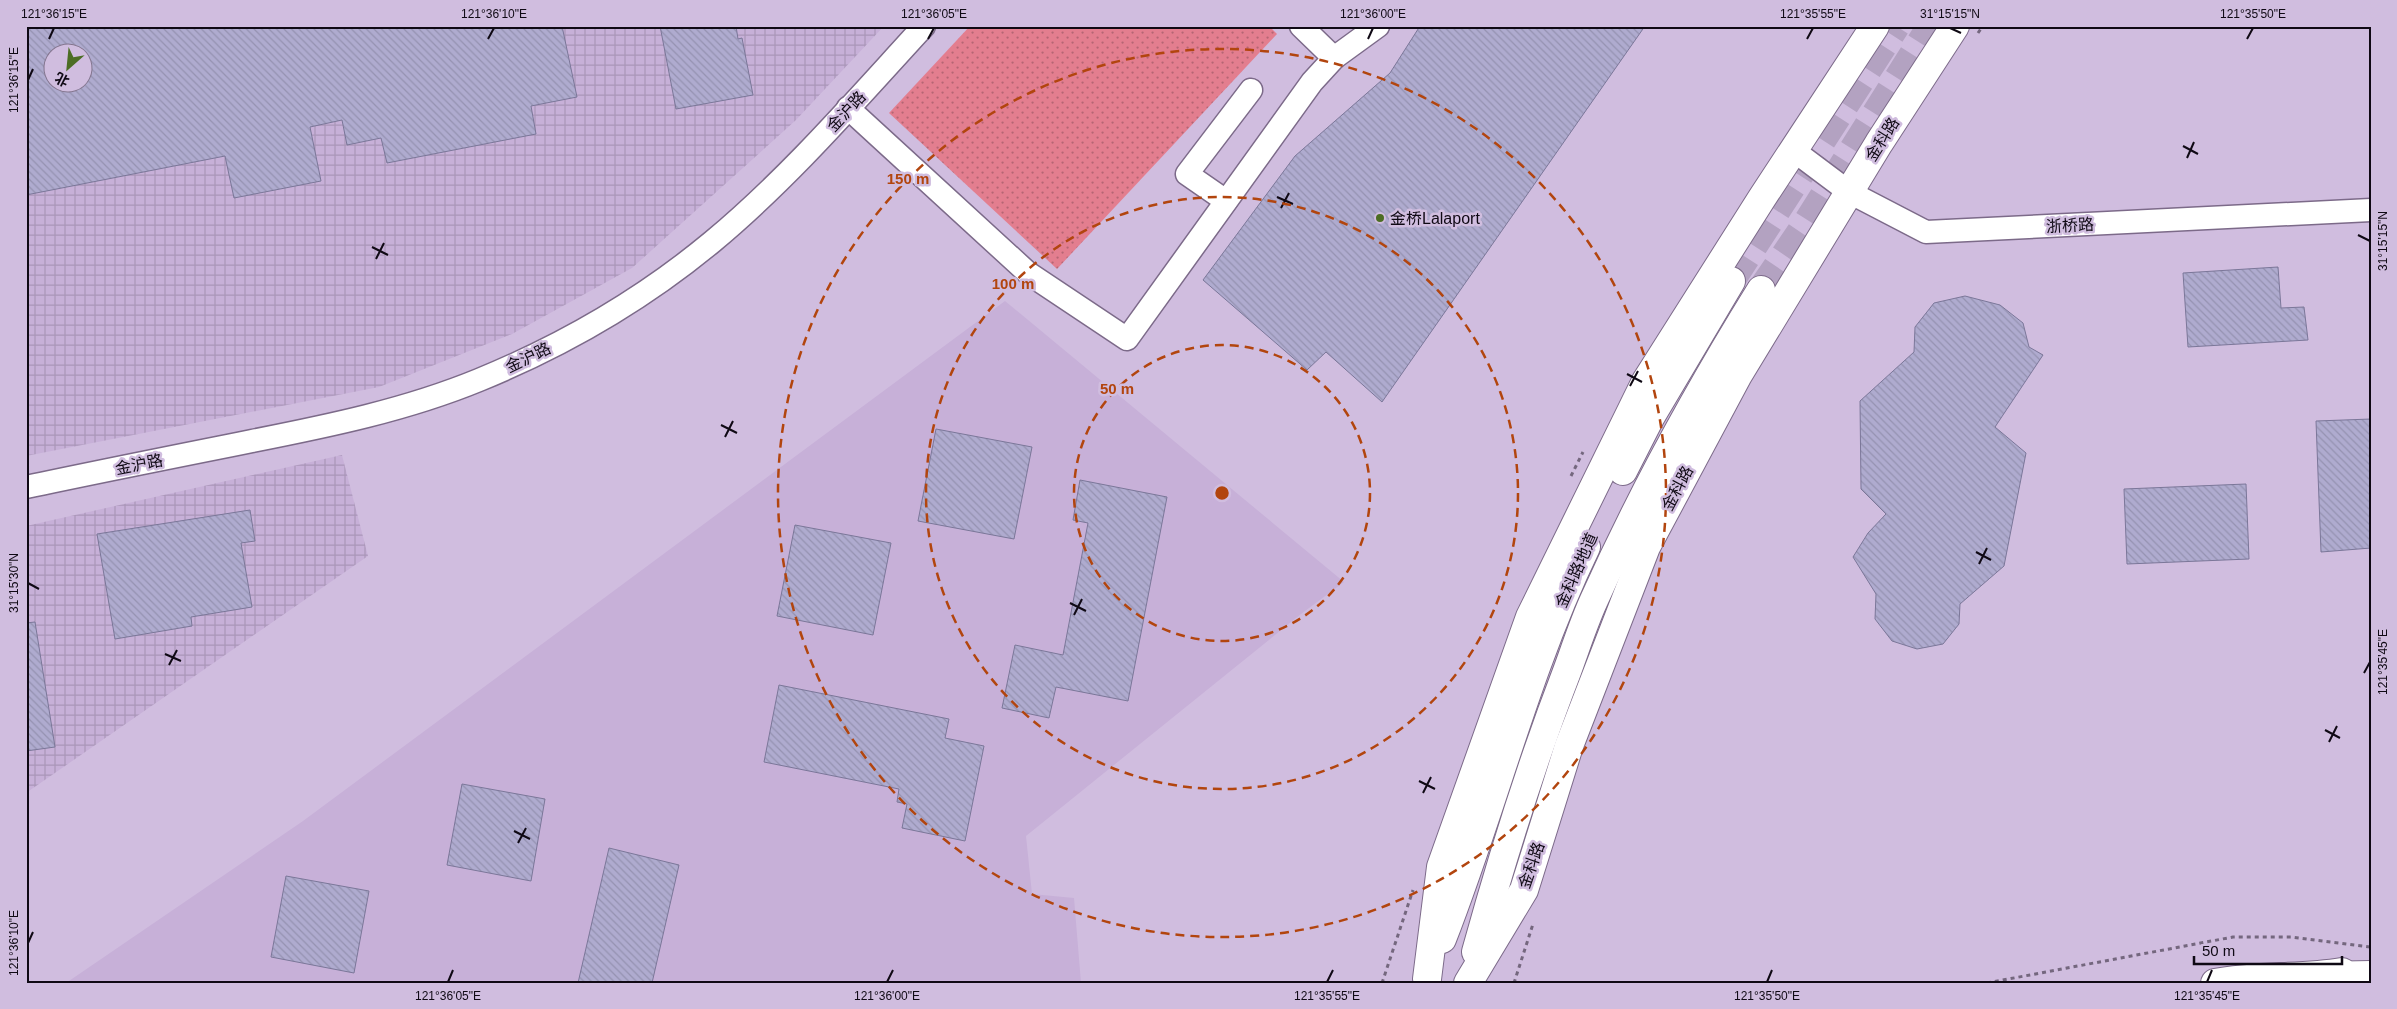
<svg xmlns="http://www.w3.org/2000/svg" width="2397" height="1009" viewBox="0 0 2397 1009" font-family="Arial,'Noto Sans SC',sans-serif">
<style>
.built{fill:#c7b0d8}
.industrial{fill:url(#industrial-grid);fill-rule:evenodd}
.grass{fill:url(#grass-dots)}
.building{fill:url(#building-back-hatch);stroke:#7b7799;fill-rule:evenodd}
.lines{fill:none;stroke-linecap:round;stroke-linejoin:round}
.major-tunnel{stroke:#b3a2c1;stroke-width:28;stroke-dasharray:28 14;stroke-linecap:butt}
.minor-casing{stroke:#7c6a89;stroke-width:25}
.major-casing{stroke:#7c6a89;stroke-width:30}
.highway-casing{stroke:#7c6a89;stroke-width:30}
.path{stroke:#74677e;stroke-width:3;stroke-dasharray:4 4;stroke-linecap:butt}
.minor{stroke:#fff;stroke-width:22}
.major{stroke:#fff;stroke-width:28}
.highway{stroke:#fff;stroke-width:28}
.ticks{fill:none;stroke:#0f0914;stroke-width:2}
.ring{fill:none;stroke:#b2450e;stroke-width:2.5;stroke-dasharray:9 6}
.poi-dot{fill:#4c6d24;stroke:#d0bddf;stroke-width:2}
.labels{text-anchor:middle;stroke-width:5;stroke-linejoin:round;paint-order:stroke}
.street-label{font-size:16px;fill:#0f0914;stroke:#d0bddf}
.poi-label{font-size:16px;fill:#0f0914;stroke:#d0bddf;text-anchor:start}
.centre{fill:#b2450e;stroke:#d0bddf;stroke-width:2.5}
.ring-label{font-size:15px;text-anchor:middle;font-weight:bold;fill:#b2450e;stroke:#d0bddf;stroke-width:5;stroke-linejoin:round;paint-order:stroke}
.neatline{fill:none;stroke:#0f0914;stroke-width:2}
.ticks-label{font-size:12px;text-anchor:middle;fill:#0f0914}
</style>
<defs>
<pattern id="industrial-grid" width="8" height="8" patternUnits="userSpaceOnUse" patternTransform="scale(1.25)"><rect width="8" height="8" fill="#c7b0d8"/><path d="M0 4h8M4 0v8" fill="none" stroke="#aa96b8"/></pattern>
<pattern id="grass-dots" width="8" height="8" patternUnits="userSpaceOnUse" patternTransform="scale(1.25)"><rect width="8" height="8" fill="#e37e8f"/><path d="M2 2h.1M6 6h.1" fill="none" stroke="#b66574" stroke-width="1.8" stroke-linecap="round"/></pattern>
<pattern id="building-back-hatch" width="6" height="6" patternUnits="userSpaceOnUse" patternTransform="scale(1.25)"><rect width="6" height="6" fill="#afabcf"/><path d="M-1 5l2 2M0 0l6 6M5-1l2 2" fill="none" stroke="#9592b1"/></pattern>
</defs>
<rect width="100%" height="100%" fill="#d0bddf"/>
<polygon class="built" points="1005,301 1344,582 1301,614 1026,836 1032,894 1074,898 1081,983 66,983 303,821"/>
<g class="industrial">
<path d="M26,26H884L796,120L632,268L512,334L379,387L26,456ZM52,52H82V82H52Z"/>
<polygon points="342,455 368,556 26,793 26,526"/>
</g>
<polygon class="grass" points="970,26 1269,26 1277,34 1057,269 889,113"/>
<g class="building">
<path d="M26,26H562L577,97L531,106L536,134L387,163L381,138L347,145L342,120L310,127L321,181L234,198L225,156L26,195ZM52,52H82V82H52Z"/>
<polygon points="660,26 736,26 738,39 742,38 753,95 676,109"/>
<polygon points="1420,26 1645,26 1382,402 1326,352 1307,370 1203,280 1295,156 1390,73"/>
<polygon points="2278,267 2281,308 2304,307 2308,340 2188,347 2183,273"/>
<polygon points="1965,296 2000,305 2023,323 2029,347 2043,355 1995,427 2026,453 2004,566 1960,604 1959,624 1943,644 1917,649 1892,641 1875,619 1876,594 1853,557 1868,533 1886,514 1861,489 1860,401 1914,352 1915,327 1934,303"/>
<polygon points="2371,419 2371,548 2321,552 2316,421"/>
<polygon points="936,429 1032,447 1014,539 918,521"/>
<polygon points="1080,480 1167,497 1128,701 1056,687 1049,718 1002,708 1015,645 1063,655 1088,523 1073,520"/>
<polygon points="2246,484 2249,559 2127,564 2124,489"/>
<polygon points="250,510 255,541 241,543 252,607 191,617 192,626 115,639 97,534"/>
<polygon points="795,525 891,543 873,635 777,616"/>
<polygon points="35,622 55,747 26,751 26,623"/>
<polygon points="779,685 949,719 945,738 984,746 965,841 902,828 907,804 897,802 899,789 764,762"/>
<polygon points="462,784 545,799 531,881 447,865"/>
<polygon points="609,848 679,865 652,983 578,983"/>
<polygon points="286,876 369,891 354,973 271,957"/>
</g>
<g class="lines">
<g class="major-tunnel">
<polyline points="1731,281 1896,26"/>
<polyline points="1761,290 1806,224 1931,26"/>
</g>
<g class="minor-casing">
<g id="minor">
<polyline points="1334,58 1378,26"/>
<polyline points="848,108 1028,273 1127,339 1312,82 1334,58 1301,26"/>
<polyline points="1793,150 1849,192 1926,232 2371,210"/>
<polyline points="1226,201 1187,174 1251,90"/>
<path d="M26,487C101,471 177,456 252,441C328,426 406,410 479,380C562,346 642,300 712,242C789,178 856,100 924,26"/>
</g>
</g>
<g class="major-casing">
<g id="major">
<polyline points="1623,471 1651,416 1731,281"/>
<path d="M1442,939C1493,809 1525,673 1586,547"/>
<path d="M1476,952C1502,858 1531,765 1566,674C1575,650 1583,624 1594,600C1642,493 1699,390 1761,290"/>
<polyline points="1427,979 1441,867 1530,617 1646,381 1762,198 1875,26"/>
<polyline points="1468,983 1524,890 1569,746 1646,547 1738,375 1879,143 1955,26"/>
<path d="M2215,983C2257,975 2300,979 2342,972"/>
</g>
</g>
<g class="highway-casing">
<polyline id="highway" points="2318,976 2371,975"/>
</g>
<g class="path">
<polyline points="1978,33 1983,26"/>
<polyline points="1571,476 1583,452"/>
<polyline points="1382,983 1413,890"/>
<polyline points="1514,983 1533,924"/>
<polyline points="1987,983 2233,937 2291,937 2371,947"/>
</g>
<use href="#minor" class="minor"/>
<use href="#major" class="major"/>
<use href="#highway" class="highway"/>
</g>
<path class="ticks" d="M1950,28L1961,33M49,39L54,28M488,39L494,28M928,39L934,28M1368,39L1373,28M1807,39L1813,28M2247,39L2253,28M28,80L33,69M2183,146L2198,154M2187,158L2194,142M1277,197L1293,204M1281,208L1289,193M2358,235L2370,241M372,247L388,255M376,259L384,243M1627,374L1642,382M1630,386L1638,371M721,425L737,433M725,437L733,421M1976,552L1991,560M1979,564L1987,548M28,583L39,589M1070,603L1086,611M1074,615L1082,599M165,654L181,661M169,665L177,650M2364,673L2370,662M2325,730L2340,738M2329,742L2337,726M1419,781L1435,789M1423,793L1431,777M514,831L530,839M518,843L526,828M28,943L33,932M448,982L453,970M887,982L893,970M1327,982L1333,970M1767,982L1772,970M2207,982L2212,970"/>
<g class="ring">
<circle cx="1222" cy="493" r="148"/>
<circle cx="1222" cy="493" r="296"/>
<circle cx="1222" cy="493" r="444"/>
</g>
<circle class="poi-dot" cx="1380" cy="218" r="5"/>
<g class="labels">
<g class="street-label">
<text transform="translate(846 111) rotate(-47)" y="6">金沪路</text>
<text transform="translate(1882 139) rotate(-58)" y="6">金科路</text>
<text transform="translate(2070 225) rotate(-3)" y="6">浙桥路</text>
<text transform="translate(528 357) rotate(-26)" y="6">金沪路</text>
<text transform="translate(139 464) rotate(-11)" y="6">金沪路</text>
<text transform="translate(1677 488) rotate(-62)" y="6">金科路</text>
<text transform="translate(1576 570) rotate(-66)" y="6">金科路地道</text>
<text transform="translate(1531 865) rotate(-71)" y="6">金科路</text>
</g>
<g class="poi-label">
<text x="1390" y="224">金桥Lalaport</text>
</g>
</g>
<circle cx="1222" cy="493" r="8" class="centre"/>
<g class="ring-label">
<text x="908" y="184">150 m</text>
<text x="1013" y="289">100 m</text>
<text x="1117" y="394">50 m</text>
</g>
<rect width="2397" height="1009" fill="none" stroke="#d0bddf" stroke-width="55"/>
<g transform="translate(68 68) rotate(207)"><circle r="24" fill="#d0bddf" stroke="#83758e"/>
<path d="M0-4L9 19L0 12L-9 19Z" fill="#4c6d24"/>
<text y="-8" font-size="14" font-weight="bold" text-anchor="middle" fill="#0f0914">北</text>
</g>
<path d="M2194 956v8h148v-8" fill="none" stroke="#0f0914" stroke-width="2.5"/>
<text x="2202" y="956" font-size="15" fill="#0f0914" stroke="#d0bddf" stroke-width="4" paint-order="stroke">50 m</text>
<rect x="28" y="28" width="2342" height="954" class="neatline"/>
<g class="ticks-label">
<text x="54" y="18">121°36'15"E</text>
<text x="494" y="18">121°36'10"E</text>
<text x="934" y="18">121°36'05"E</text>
<text x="1373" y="18">121°36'00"E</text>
<text x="1813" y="18">121°35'55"E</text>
<text x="1950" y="18">31°15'15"N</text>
<text x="2253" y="18">121°35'50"E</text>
<text transform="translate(14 80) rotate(-90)" y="4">121°36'15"E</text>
<text transform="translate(2383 241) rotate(-90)" y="4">31°15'15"N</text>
<text transform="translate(14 583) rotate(-90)" y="4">31°15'30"N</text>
<text transform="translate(2383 662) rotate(-90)" y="4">121°35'45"E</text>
<text transform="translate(14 943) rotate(-90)" y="4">121°36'10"E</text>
<text x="448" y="1000">121°36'05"E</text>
<text x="887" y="1000">121°36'00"E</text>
<text x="1327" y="1000">121°35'55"E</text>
<text x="1767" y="1000">121°35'50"E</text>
<text x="2207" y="1000">121°35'45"E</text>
</g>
</svg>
